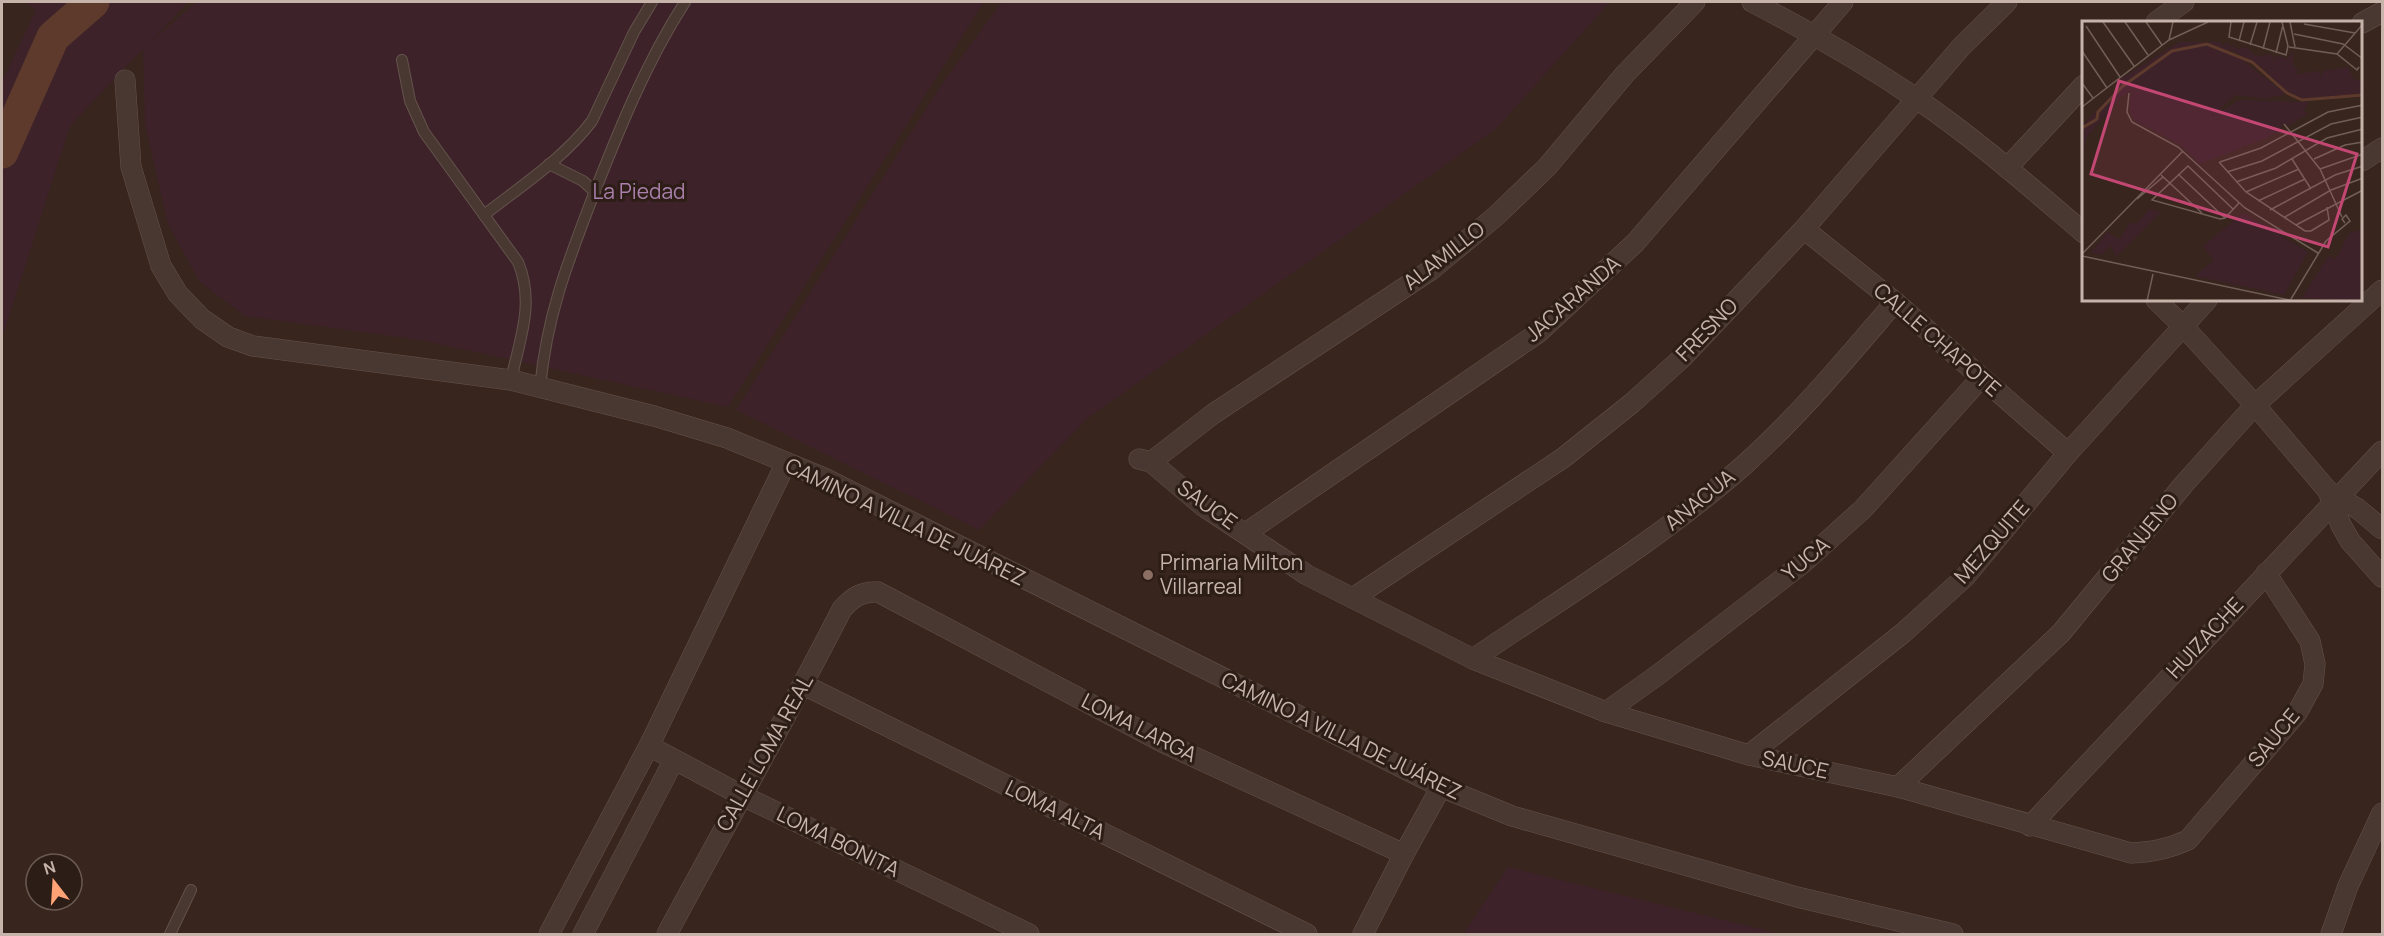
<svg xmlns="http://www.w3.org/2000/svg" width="2384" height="936" viewBox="0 0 2384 936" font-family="Manrope,sans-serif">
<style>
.green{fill:#3d2229}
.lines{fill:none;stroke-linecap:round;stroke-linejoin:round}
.river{stroke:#5d3a2c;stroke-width:33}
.service-casing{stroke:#64534c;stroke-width:12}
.minor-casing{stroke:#64534c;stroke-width:21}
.service{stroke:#493831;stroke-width:10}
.minor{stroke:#493831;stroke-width:20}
.education-dot{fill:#8d6e63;stroke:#2d1d17;stroke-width:2}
.labels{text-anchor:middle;stroke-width:6;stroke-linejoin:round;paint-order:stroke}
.park-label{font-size:21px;fill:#aa80ad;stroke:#2d1d17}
.street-label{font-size:21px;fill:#c6b4ab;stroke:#2d1d17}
.poi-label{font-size:21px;fill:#c6b4ab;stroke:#2d1d17;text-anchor:start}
.inset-river{fill:none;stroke:#5d3a2c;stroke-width:3}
.inset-road{fill:none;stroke:#715e56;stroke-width:1.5}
.view{fill:#c34773;fill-opacity:0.15;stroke:#c34773;stroke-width:3}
.inset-edge{fill:none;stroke:#c6b4ab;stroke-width:3}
</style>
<rect width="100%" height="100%" fill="#38251d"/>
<g class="green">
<polygon points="24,2 188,2 150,43 196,2 984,2 728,407 420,340 245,316 200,282 168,224 145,125 143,49 70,126 2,338 2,82 36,10"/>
<polygon points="1002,2 1610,2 1496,129 1088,418 979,530 736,410 943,82"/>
<polygon points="1508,867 1781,934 1463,934"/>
</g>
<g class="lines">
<polyline class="river" points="2,152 53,37 93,2"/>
<g class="service-casing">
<g id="service">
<path d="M402,60L410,101L424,132L518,262C535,303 520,338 511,380"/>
<polyline points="549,164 583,181 595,192"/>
<path d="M484,215C521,186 563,159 592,121L634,32L652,2"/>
<path d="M540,388C547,313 569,259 595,191C621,125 647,61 685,2"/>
<polyline points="170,934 191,890"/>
</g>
</g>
<g class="minor-casing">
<g id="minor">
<path d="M1752,2C1808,31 1864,63 1917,99C1976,139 2030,187 2084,233"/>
<polyline points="2156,22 2184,2"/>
<polyline points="2362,23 2382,12"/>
<polyline points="125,80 131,167 161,266 178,294 202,319 228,337 253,346 511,380 654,416 727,438 824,478 1441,787 1512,816 1797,897 1953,934"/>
<polyline points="2362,161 2382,148"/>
<polyline points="2007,168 2084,85"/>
<polyline points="1804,229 1895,302 2068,453"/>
<polyline points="2156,300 2184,327 2255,405 2328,491 2341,525 2350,541 2382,577"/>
<path d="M1139,459L1151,462L1203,506L1307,575L1473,659L1606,712L1749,755L1898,787L2131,853C2152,852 2168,849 2188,840L2297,713L2313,684L2315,664L2310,641L2266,573"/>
<polyline points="1151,462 1213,414 1431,270 1496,216 1547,167 1625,74 1695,2"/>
<polyline points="2328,491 2358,509 2382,529"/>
<polyline points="1246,533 1538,333 1635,243 1843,2"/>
<polyline points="1353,598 1563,458 1632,403 1682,358 1804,229 1962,46 2007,2"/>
<path d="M1473,659C1564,597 1660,539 1743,466C1799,416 1846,359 1895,302"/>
<polyline points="804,685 1307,934"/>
<polyline points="1606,712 1659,674 1803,563 1863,509 1981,378"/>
<polyline points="649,746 741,795 1029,934"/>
<polyline points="1749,755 1903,633 1965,577 2068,453 2207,300"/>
<polyline points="1898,787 2061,633 2184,484 2255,405 2382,290"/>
<polyline points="2030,826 2382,451"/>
<polyline points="549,934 649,746 786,463"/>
<polyline points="583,934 674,760"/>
<path d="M667,934C725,826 786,719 842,609C853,597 862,591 878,592L1164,743L1404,854"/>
<polyline points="1363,934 1404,854 1441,787"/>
<polyline points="2331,934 2348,886 2382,813"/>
</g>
</g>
<use href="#service" class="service"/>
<use href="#minor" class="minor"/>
</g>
<circle class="education-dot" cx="1148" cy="575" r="6"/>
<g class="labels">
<g class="park-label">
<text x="639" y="199">La Piedad</text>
</g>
<g class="street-label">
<text transform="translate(1444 256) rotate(-38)" y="7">ALAMILLO</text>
<text transform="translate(1573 299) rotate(-41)" y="7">JACARANDA</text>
<text transform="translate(1707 330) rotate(-46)" y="7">FRESNO</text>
<text transform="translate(1937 340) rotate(41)" y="7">CALLE CHAPOTE</text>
<text transform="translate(1700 500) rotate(-39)" y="7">ANACUA</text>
<text transform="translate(1207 505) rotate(36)" y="7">SAUCE</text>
<text transform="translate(905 522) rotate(26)" y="7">CAMINO A VILLA DE JUÁREZ</text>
<text transform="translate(2140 538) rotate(-51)" y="7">GRANJENO</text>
<text transform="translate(1992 542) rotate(-49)" y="7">MEZQUITE</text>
<text transform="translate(1806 559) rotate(-40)" y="7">YUCA</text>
<text transform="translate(2205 638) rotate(-47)" y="7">HUIZACHE</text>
<text transform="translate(1139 728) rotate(27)" y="7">LOMA LARGA</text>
<text transform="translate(1341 736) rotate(26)" y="7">CAMINO A VILLA DE JUÁREZ</text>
<text transform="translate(2274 738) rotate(-51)" y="7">SAUCE</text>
<text transform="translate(765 753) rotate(-61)" y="7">CALLE LOMA REAL</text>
<text transform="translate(1795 765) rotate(12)" y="7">SAUCE</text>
<text transform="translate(1055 810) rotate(26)" y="7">LOMA ALTA</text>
<text transform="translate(838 842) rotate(26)" y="7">LOMA BONITA</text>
</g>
<g class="poi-label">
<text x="1160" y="570">Primaria Milton<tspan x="1160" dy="24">Villarreal</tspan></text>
</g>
</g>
<g transform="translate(2082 21)">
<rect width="280" height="280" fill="#38251d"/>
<path d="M146,20L147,24L157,28L165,26L174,35L191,33L192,40L195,35L206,38L211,30V44L216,49L213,53L237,50L239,56L241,50L266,46L272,59H280V76L274,72L253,78L219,77L203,69L178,45L142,25L204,73L183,78L154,74L129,96L157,79L228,81L221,89L226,93L206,105L201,102L198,109L182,118L118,143L98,123L102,119L97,123L52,99L47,87L49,70L40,75L4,117L0,141V105L40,62L37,59L97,21H139L141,25ZM67,188L79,191L34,236L29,225L19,234L9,232L25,211L37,218L48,202H55ZM161,192L226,231L202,274L113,255L132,239L121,225ZM280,209V280L220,277L246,235L254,238L267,212Z" fill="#3d2229"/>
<path class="inset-river" d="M0,107L15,98L16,91L41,65L90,30L125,23L170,41L205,72L220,79L281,74"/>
<path class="inset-road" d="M21,1L52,45M43,1L66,34M64,1L80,24M149,1L147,16L204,34L206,25L200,1M208,1L213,26M222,3L273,12M4,5L38,56M212,13L261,23L281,38M87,19L91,1M157,20L162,1M168,24L175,1M207,26L255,33L275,49L277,46M181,28L188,1M0,30L25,67M194,32L201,4M255,33L281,3M0,62L11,77M47,72L45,91L50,101L96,126L163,187L236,232M0,86L87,19L126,1M202,103L238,148L260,196M210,138L229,168M232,138L263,124L281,121M137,141L164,171L223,210H229L247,199L245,186M138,141L179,127L246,91L281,84M238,148L281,133M145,151L180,140L249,103L281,96M96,153L143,197M79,154L120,192M154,161L194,147L245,117L281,108M164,171L217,148M55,178L81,156M176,180L223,158M151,188L106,145L70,179L138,198L143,197L157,182M188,189L253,154L281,145M203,196L249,169L281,157M214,204L281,169M0,233L101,130M0,235L212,280M209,278L244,220L268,200L264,194L260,198L263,202M65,280L71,253"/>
<path class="view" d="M37,60L275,133L246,226L9,153Z"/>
<rect width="280" height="280" class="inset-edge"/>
</g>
<rect width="2384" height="936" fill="none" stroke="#c6b4ab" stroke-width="6"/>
<g transform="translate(54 882) rotate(343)"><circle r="28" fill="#2d1d17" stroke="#6a5952" stroke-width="1.5"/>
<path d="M0-4.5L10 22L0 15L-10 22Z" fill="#ffa377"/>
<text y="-9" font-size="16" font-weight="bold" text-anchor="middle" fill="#c6b4ab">N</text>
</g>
</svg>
